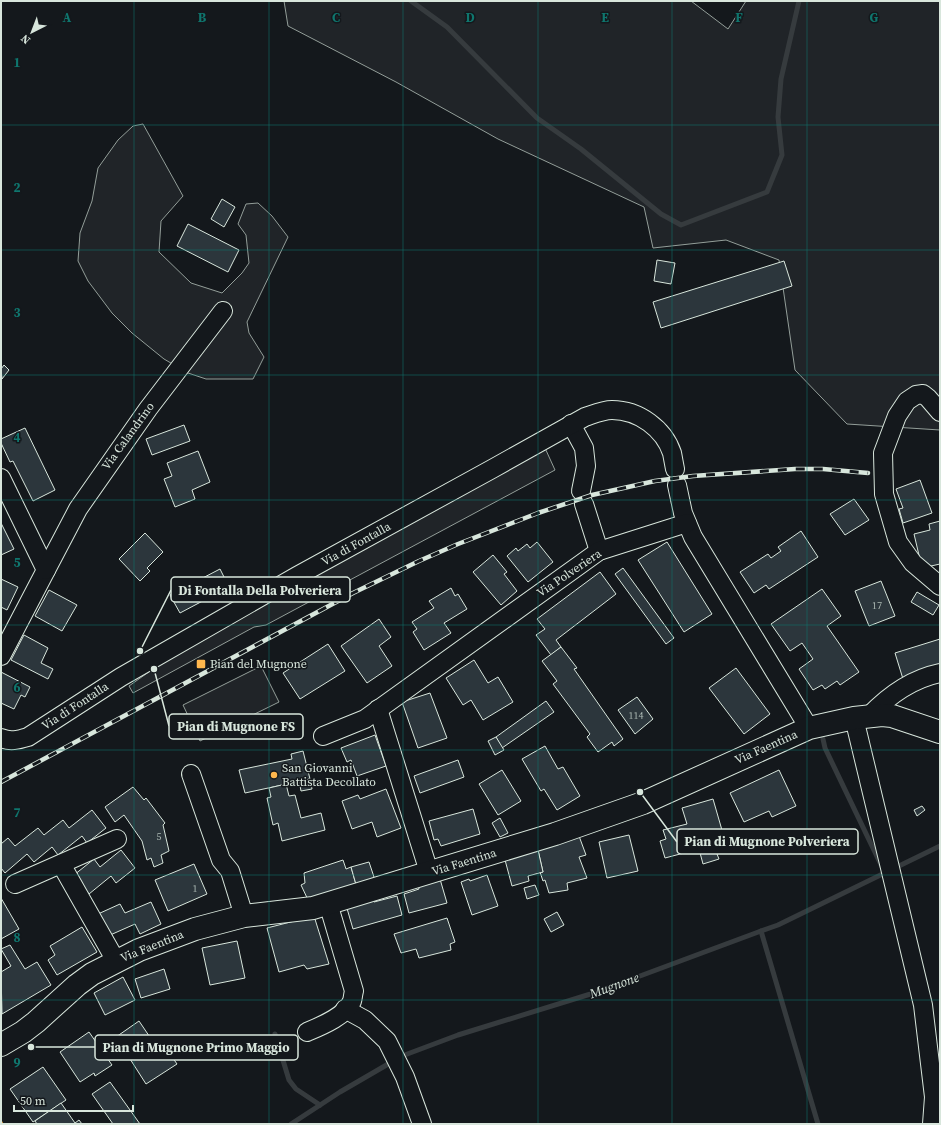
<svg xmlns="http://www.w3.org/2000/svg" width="941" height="1125" viewBox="0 0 941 1125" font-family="'Source Serif 4',serif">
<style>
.green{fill:#202428;stroke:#939e99}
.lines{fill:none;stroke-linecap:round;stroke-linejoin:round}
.stream{stroke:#363b3e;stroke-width:5}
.building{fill:#2c363c;stroke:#d8e6dc}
.minor-casing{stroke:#d8e6dc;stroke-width:20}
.major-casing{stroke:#d8e6dc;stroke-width:24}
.minor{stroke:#14181c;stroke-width:18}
.major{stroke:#14181c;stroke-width:22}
.rail-casing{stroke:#d8e6dc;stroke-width:4.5}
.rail{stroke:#14181c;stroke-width:3;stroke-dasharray:9;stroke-linecap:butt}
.power{stroke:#ffb74d;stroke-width:1;stroke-dasharray:14 3 2 3;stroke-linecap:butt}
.grid{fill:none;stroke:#0f766e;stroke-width:1;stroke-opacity:0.55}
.poi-dot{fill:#ffb74d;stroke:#14181c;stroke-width:1.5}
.labels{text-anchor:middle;stroke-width:3;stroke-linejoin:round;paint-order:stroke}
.number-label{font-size:10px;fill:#adbab4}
.street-label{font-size:12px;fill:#d8e6dc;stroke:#14181c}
.poi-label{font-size:12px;fill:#d8e6dc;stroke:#14181c;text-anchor:start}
.water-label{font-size:13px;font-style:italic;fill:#d8e6dc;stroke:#14181c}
.grid-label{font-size:13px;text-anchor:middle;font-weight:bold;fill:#0f766e;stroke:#14181c;stroke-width:3;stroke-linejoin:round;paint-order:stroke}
.leader{fill:none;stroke:#d8e6dc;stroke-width:1.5}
.callout-dot{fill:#d8e6dc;stroke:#14181c;stroke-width:1.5}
.callout{fill:#14181c;stroke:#d8e6dc;stroke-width:1.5}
.callout-label{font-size:13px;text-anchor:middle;font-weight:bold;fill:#d8e6dc}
</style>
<rect width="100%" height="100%" fill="#14181c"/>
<g class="green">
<polygon points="284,1 691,1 728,29 746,1 940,1 940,430 847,424 795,370 779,260 726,240 653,248 644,207 498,139 396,82 288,26"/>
<polygon points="143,124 183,196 161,221 159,252 191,283 222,293 242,273 249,263 246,235 238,224 246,204 258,203 272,216 288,237 247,322 249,333 264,357 253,379 206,379 188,373 164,359 132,333 112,313 88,281 78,261 80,233 92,201 98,168 118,140 133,126"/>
<polygon points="545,448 555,470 266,625 254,627 133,693 129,686 153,669 155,664"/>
<polygon points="261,666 279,702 200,741 183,705"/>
</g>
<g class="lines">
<g class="stream">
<polyline points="411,1 447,27 537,118 581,149 661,214 681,225 767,192 782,155 778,117 781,79 799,1"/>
<polyline points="823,739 825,748 883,869"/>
<polyline points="761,931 818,1124"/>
<polyline points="275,1034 289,1080 296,1089 320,1105"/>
<polyline points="291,1124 340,1092 402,1056 458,1035 597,992 761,931 778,925 940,846"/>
</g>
</g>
<g class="building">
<polygon points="222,199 235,207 224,227 211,219"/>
<polygon points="188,224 239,250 228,272 177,246"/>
<polygon points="657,260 675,263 671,284 654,281"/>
<polygon points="784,261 792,286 661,328 653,302"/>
<polygon points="4,365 9,370 2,379 1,369"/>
<polygon points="184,425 190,441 152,455 146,439"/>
<polygon points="25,428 55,490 33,501 13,461 10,462 1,443 1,439"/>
<polygon points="198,451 210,482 192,490 195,499 175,507 164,479 172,476 167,463"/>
<polygon points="920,480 932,513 903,523 899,509 903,508 896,489"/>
<polygon points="854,499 869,520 845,535 830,514"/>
<polygon points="940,521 940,564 922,568 914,534 930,530 929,524"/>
<polygon points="1,523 14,549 1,555"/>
<polygon points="801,531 818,557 769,589 766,585 754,593 740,572 768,554 771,558 781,551 778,547"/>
<polygon points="145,533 163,552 147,568 150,571 140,581 119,559"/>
<polygon points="537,542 553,562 528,582 507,556 516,548 518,551 527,544 530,548"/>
<polygon points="667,542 712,614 684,632 638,560"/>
<polygon points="493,555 507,572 504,574 517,591 501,605 473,572"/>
<polygon points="623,568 674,638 666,644 615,574"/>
<polygon points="220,569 229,587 180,613 170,595"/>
<polygon points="600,572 616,594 556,640 561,647 551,655 536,635 545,629 537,619"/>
<polygon points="1,579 18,587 7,610 1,607"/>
<polygon points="881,581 895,616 869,626 855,591"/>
<polygon points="451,588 455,596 458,594 467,609 444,623 451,633 424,650 413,632 417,629 412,622 434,608 429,601"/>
<polygon points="822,589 841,616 827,626 859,672 840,685 837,681 825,689 822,685 813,690 799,669 813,659 802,643 790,651 771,624"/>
<polygon points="49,590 77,605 62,631 35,616"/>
<polygon points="917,592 939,605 933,615 911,602"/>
<polygon points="379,619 391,637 379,646 392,666 367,683 341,646"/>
<polygon points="24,635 48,648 41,663 53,669 48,679 11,660"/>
<polygon points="940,639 940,668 903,679 895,653"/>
<polygon points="328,644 345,671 300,699 283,673"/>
<polygon points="561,647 577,668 574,669 623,739 614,746 612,742 598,752 587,737 590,734 553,684 557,681 542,661"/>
<polygon points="474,660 488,683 498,677 513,702 483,720 471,700 463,705 446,678"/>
<polygon points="736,668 770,714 744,734 709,688"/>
<polygon points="1,672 30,687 25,697 21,695 14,709 1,703"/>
<polygon points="430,693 447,738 418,748 402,702"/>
<polygon points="637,697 653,719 635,734 618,710"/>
<polygon points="546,701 554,712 502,748 496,737"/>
<polygon points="375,735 386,766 357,776 351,760 347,762 341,748"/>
<polygon points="496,737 504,750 495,755 488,741"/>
<polygon points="545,746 558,769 563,767 580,796 557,810 544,789 541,791 522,759"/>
<polygon points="303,751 310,779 245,793 239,770 292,759 291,754"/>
<polygon points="458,760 464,777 420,793 414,776"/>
<polygon points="502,770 521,801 498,815 479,784"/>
<polygon points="779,770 796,806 772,817 769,811 744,822 730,793"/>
<polygon points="310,779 312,789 301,791 299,781"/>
<polygon points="286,784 289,796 295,795 301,818 321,813 325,830 282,841 278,823 273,825 267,798 271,797 269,788"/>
<polygon points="133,787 144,800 146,798 165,823 163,825 169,851 161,855 163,863 154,867 151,858 147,860 142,841 124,815 115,822 105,807"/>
<polygon points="386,789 401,828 377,837 372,822 352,829 342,801 358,795 360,799"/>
<polygon points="713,799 728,851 717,854 719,859 703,864 699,849 665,858 660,841 666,839 663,830 687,824 682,808"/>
<polygon points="922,806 925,810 917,816 914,810"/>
<polygon points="473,809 480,834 441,846 438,839 434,840 429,821"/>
<polygon points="92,810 106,828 87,843 82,836 58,855 52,847 34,862 27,854 5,873 1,868 1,844 8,838 15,846 38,828 44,835 63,820 69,828"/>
<polygon points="500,818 508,833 500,837 492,823"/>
<polygon points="629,835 638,871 607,878 599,842"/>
<polygon points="579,836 586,855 579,857 587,878 567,883 568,890 549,893 545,880 543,881 540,872 543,872 538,850"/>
<polygon points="121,850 135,868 116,883 111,876 89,894 74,875 94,859 100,867"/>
<polygon points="538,850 543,872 528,876 529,881 512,886 505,860"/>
<polygon points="343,860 346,869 351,867 357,888 309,902 301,885 305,883 304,873"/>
<polygon points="369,862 376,883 357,888 351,867"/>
<polygon points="194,864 207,894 168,911 155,880"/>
<polygon points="487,875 498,906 472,915 461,882 469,879 470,881"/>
<polygon points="440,879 447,903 409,913 404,894 419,889 418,885"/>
<polygon points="535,885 539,895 527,899 524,888"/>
<polygon points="397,896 402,915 353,929 346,905 373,898 374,902"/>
<polygon points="1,898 19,929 1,939"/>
<polygon points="151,902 161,924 140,934 135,924 108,936 98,914 120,904 125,913"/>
<polygon points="557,912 564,925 551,932 544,919"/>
<polygon points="314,916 329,964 307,969 304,965 279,972 267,928"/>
<polygon points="447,918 455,942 450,944 451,950 419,958 416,949 401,953 394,934"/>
<polygon points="82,927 97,952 57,975 48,960 55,955 50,946"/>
<polygon points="237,941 245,978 210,985 202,948"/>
<polygon points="10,945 25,969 37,962 51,985 2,1014 1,972 11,966 1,949"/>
<polygon points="164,969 170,989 141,998 135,979"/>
<polygon points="123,977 135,1000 105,1015 94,993"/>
<polygon points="139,1021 162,1055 168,1051 177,1064 146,1084 116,1037"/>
<polygon points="89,1032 112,1065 95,1076 94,1073 80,1082 60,1052"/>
<polygon points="43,1067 66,1100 33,1122 10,1089"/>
<polygon points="110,1082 140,1124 113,1124 92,1094"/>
<polygon points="61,1103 75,1123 79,1120 82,1124 37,1124 35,1121"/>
</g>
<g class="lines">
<g class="minor-casing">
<g id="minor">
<polyline points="940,412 928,398 923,394 916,395 907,401 897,416 883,453 884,494 898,542 913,563 940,586"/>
<polyline points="571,424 584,448 586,466 581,491"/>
<polyline points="1,478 46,570 1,656"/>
<polyline points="677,485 683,513 693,537 809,728"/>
<polyline points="584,504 599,551"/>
<polyline points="46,570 78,509 148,409 223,311"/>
<polyline points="378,709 429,872"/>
<path d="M869,716C889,695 911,679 940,673"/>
<polyline points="854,718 923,1005 934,1097 932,1124"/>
<polyline points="323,736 365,719 599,551 687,523"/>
<path d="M1,738C10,742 18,740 28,737L121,677L297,576L492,469L585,417C594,414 603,410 612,410C639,410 664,429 672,453C673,458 674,464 675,469"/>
<polyline points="191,774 221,860 230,871 244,916"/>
<polyline points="61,864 116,961"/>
<polyline points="15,884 117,839"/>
<polyline points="345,1009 365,1020 387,1041 405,1077 422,1124"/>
<path d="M307,1032C321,1026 346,1016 352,1001C353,998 353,994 354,991L328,903"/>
</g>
</g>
<g class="major-casing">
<polyline id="major" points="1,1045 23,1032 36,1022 77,985 92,974 139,950 195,929 244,916 313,908 555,834 643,803 809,728 854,718 882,715 892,716 940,732"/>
</g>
<use href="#minor" class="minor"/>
<use href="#major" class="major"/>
<g class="rail-casing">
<polyline id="rail" points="1,782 353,593 419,561 458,544 538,513 592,495 655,481 693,476 795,469 823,469 868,473"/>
</g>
<use href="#rail" class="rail"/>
<polyline class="power" points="1,1120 3,1124"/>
</g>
<path class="grid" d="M134,1V1124M269,1V1124M403,1V1124M538,1V1124M672,1V1124M807,1V1124M1,125H940M1,250H940M1,375H940M1,500H940M1,625H940M1,750H940M1,875H940M1,1000H940"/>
<g class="poi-dot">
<rect x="196" y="659" width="10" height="10" rx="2"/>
<circle cx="274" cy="775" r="4"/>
</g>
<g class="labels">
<g class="number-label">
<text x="877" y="609">17</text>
<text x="636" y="719">114</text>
<text x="159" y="840">5</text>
<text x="195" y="892">1</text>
</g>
<g class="street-label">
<text transform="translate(128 436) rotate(-54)" y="4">Via Calandrino</text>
<text transform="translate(356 544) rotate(-29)" y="4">Via di Fontalla</text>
<text transform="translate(569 573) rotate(-34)" y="4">Via Polveriera</text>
<text transform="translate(75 706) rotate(-33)" y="4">Via di Fontalla</text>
<text transform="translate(766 747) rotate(-24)" y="4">Via Faentina</text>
<text transform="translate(464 862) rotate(-17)" y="4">Via Faentina</text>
<text transform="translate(152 946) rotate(-22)" y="4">Via Faentina</text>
</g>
<g class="poi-label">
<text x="210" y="668">Pian del Mugnone</text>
<text x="282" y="772">San Giovanni<tspan x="282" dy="14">Battista Decollato</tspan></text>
</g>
<g class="water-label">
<text transform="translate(614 985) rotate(-20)" y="5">Mugnone</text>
</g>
</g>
<g class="grid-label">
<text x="67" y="22">A</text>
<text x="202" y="22">B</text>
<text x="336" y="22">C</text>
<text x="470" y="22">D</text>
<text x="605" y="22">E</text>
<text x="739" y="22">F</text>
<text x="874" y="22">G</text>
<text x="17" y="67">1</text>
<text x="17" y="192">2</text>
<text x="17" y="317">3</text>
<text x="17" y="442">4</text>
<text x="17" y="567">5</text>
<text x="17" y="692">6</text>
<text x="17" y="817">7</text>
<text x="17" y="942">8</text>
<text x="17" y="1067">9</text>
</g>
<path class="leader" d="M140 651L171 590M154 669L169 726M640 792L677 842M31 1047L95 1047"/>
<g class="callout-dot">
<circle cx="140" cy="651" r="4"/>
<circle cx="154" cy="669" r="4"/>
<circle cx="640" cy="792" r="4"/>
<circle cx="31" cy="1047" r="4"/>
</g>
<g class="callout">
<rect x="171" y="577" width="179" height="25" rx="4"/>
<rect x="169" y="714" width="134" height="25" rx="4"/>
<rect x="677" y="829" width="181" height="25" rx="4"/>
<rect x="95" y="1035" width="203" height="25" rx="4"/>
</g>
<g class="callout-label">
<text x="260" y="595">Di Fontalla Della Polveriera</text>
<text x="236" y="731">Pian di Mugnone FS</text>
<text x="767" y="846">Pian di Mugnone Polveriera</text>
<text x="196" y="1052">Pian di Mugnone Primo Maggio</text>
</g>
<rect width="941" height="1125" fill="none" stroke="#d8e6dc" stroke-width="4"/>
<g transform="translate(32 32) rotate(222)" stroke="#14181c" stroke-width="3" paint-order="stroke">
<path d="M0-3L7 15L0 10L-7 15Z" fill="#d8e6dc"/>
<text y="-6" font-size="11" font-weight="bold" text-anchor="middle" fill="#d8e6dc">N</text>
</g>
<path d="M14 1105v6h119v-6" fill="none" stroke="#d8e6dc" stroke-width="2"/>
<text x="20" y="1105" font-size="12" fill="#d8e6dc" stroke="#14181c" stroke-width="3" paint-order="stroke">50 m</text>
</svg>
